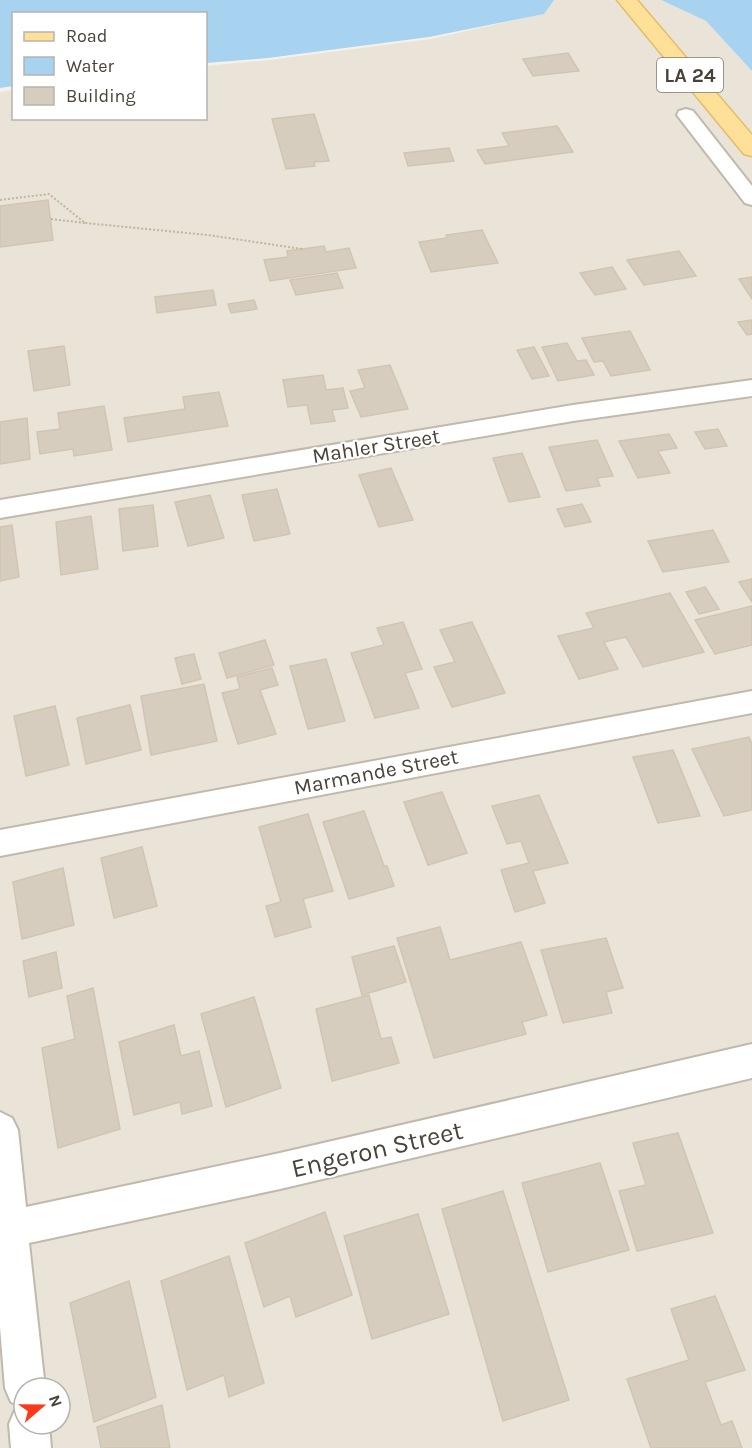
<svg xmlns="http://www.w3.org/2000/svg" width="752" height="1448" viewBox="0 0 752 1448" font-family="Karla,sans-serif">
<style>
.residential{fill:#e9e3d8;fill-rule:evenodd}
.water{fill:#a7d3f1}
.building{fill:#d7cdbf;stroke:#d1c5b2;stroke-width:1.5}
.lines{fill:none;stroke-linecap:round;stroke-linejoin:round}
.minor-casing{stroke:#c0b9ac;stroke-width:4}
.primary-casing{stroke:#e4bd68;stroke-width:3}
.path{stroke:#c2b59d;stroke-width:2;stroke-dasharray:2 2;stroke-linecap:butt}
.minor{fill:#fff;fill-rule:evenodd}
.primary{fill:#fee099;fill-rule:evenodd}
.labels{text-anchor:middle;stroke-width:4.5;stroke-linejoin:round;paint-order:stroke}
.shield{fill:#fff;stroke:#807b74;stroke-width:1.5}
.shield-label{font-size:20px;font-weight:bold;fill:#494238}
.street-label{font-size:21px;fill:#494238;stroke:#fff}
.near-street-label{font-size:26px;fill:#494238;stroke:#fff}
</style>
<rect width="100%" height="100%" fill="#f5f1ea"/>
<path class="residential" d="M554,0H661L706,21L752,71V1448H0V92L13,90L14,118H206V66L269,60L431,39L543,14ZM24,1388H60V1424H24Z"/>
<g class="water">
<polygon points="0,0 554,0 544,14 429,37 268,58 206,63 206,14 14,14 13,86 0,88"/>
<polygon points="661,0 752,0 752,71 706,21"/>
</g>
<g class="building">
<polygon points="568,53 579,71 533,76 523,59"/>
<polygon points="314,114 329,161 314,162 315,166 286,169 272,119"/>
<polygon points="557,126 573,152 485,164 477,150 509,146 502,133"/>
<polygon points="449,148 454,161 408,166 404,153"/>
<polygon points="48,200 53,240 0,247 0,206"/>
<polygon points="482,230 498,263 431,272 419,242 447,238 446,235"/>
<polygon points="324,246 326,252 349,248 356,268 270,281 264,260 288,257 287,251"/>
<polygon points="679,251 696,276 644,285 627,260"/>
<polygon points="612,267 626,289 595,295 580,273"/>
<polygon points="337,273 343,288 296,295 290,280"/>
<polygon points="752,277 752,299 739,279"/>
<polygon points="213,290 216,305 157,313 155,297"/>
<polygon points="254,300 257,309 231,313 228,304"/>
<polygon points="752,320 752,334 747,335 738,322"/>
<polygon points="630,331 650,370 611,376 603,361 594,362 582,338"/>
<polygon points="567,343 577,361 586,360 594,375 558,381 542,347"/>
<polygon points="64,346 70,385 34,391 28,351"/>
<polygon points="534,347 549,376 532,379 517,350"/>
<polygon points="390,365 408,409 361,417 350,391 365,388 358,370"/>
<polygon points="323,375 326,390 343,388 348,408 332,410 335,421 311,424 307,405 288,407 283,380"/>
<polygon points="219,392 228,426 128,442 124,418 185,409 183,397"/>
<polygon points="104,406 112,450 74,456 73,449 40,454 37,432 60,429 58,413"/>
<polygon points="27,418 30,459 0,464 0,422"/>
<polygon points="718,429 727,446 705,449 695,432"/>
<polygon points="669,434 677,448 658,451 670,473 638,478 619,441"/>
<polygon points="597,440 613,476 597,478 600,486 566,491 549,447"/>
<polygon points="522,453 540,497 509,502 493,458"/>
<polygon points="391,468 413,520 379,527 359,475"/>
<polygon points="277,489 290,534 254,541 242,495"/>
<polygon points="210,495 224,538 188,546 175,502"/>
<polygon points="582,504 591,522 565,527 557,509"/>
<polygon points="153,505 158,546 123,551 119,509"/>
<polygon points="91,516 98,569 61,575 56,522"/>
<polygon points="12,525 19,577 0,581 0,527"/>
<polygon points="713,530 729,562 663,572 648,541"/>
<polygon points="752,579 752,602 739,582"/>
<polygon points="705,587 719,609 699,614 686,592"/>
<polygon points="670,593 704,652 643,667 626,637 604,642 618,669 579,679 558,636 594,628 586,613"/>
<polygon points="752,606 752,645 715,654 695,620"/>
<polygon points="403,622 422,669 405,673 419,708 375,718 351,653 384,645 377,628"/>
<polygon points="472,622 505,693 452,707 434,667 455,662 440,630"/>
<polygon points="265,640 274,665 227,678 219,653"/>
<polygon points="194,654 201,679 182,684 175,658"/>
<polygon points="326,659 345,721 308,729 290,666"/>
<polygon points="272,668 278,685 260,690 276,734 238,744 222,693 240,689 237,677"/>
<polygon points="204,684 217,741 151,755 141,696"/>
<polygon points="130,705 141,750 86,764 77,718"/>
<polygon points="55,706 69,765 26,776 14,716"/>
<polygon points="749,737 752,744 752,810 724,816 692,749"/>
<polygon points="673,750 700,816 658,823 633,757"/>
<polygon points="442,792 467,853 428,865 404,802"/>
<polygon points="539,795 568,863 533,871 545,903 515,912 501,870 529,863 521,841 507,844 492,806"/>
<polygon points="364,811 384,866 387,866 394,886 349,899 323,822"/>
<polygon points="308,814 333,891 303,899 311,927 275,937 266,906 281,902 259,827"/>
<polygon points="142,847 157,906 114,918 101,858"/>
<polygon points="63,868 74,925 22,939 13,882"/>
<polygon points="440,927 450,960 521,942 547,1015 522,1022 526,1034 434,1058 397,938"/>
<polygon points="606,938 623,988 606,992 612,1013 563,1023 541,950"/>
<polygon points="394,946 406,982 362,995 352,957"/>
<polygon points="56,952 62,988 29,997 23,961"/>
<polygon points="93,988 120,1129 58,1148 42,1048 75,1039 67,996"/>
<polygon points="369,995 381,1039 391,1037 399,1063 332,1081 316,1009"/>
<polygon points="254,997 281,1088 226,1107 201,1014"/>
<polygon points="174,1025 181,1056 199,1051 212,1106 182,1114 180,1102 134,1115 119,1042"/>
<polygon points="678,1133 713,1233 637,1251 619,1191 646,1185 633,1143"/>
<polygon points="600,1163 629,1250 548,1272 522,1183"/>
<polygon points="503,1191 569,1400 503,1421 442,1209"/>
<polygon points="325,1212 352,1295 296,1317 290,1296 264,1307 245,1243"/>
<polygon points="418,1214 449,1314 372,1339 344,1236"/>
<polygon points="229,1256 264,1383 229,1397 224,1375 187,1390 161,1281"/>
<polygon points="129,1281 156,1397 94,1422 70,1303"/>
<polygon points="715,1296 745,1370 705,1382 721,1425 732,1421 742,1448 651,1448 627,1379 689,1360 671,1309"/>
<polygon points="162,1405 170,1448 101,1448 97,1427"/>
</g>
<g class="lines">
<g class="minor-casing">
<g id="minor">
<polygon points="686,109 693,111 752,186 752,205 745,203 677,115 679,111"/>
<polygon points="752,380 752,396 573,421 0,518 0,500 573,405"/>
<polygon points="752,691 752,713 0,856 0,830"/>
<polygon points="752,1044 752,1078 280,1189 29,1243 45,1388 24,1388 24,1424 49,1424 51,1448 11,1448 9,1424 15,1410 23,1407 11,1402 5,1388 0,1327 0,1112 12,1118 18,1130 26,1207 280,1153"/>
</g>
</g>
<g class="primary-casing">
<polygon id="primary" points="617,0 637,0 752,135 752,156 744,154"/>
</g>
<g class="path">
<polyline points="0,200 49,194 85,223 208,235 302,249"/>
<polyline points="51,219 85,223"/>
</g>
<use href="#minor" class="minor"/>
<use href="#primary" class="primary"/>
</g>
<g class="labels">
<rect class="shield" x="657" y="58" width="66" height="34" rx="4.5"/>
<g class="shield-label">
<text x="690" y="82">LA 24</text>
</g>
<g class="street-label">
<text transform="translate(376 446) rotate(-9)" y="7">Mahler Street</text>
<text transform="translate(376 772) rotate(-11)" y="7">Marmande Street</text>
</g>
<g class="near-street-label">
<text transform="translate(377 1149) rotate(-13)" y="9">Engeron Street</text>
</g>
</g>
<rect x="12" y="12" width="195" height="108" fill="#ffffff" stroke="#b6b3af" stroke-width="1.5"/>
<rect x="24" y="32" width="30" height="9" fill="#fee099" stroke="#b6b3af" stroke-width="1.5"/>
<text x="66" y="42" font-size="18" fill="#494238">Road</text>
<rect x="24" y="57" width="30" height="18" fill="#a7d3f1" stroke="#b6b3af" stroke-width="1.5"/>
<text x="66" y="72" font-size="18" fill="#494238">Water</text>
<rect x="24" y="87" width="30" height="18" fill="#d7cdbf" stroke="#b6b3af" stroke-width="1.5"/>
<text x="66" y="102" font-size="18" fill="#494238">Building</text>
<g transform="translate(42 1406) rotate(70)"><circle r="28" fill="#ffffff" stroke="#b6b3af" stroke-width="1.5"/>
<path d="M0-4.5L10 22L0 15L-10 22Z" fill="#fa3a1b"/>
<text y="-9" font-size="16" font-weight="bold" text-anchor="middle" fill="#494238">N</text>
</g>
</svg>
